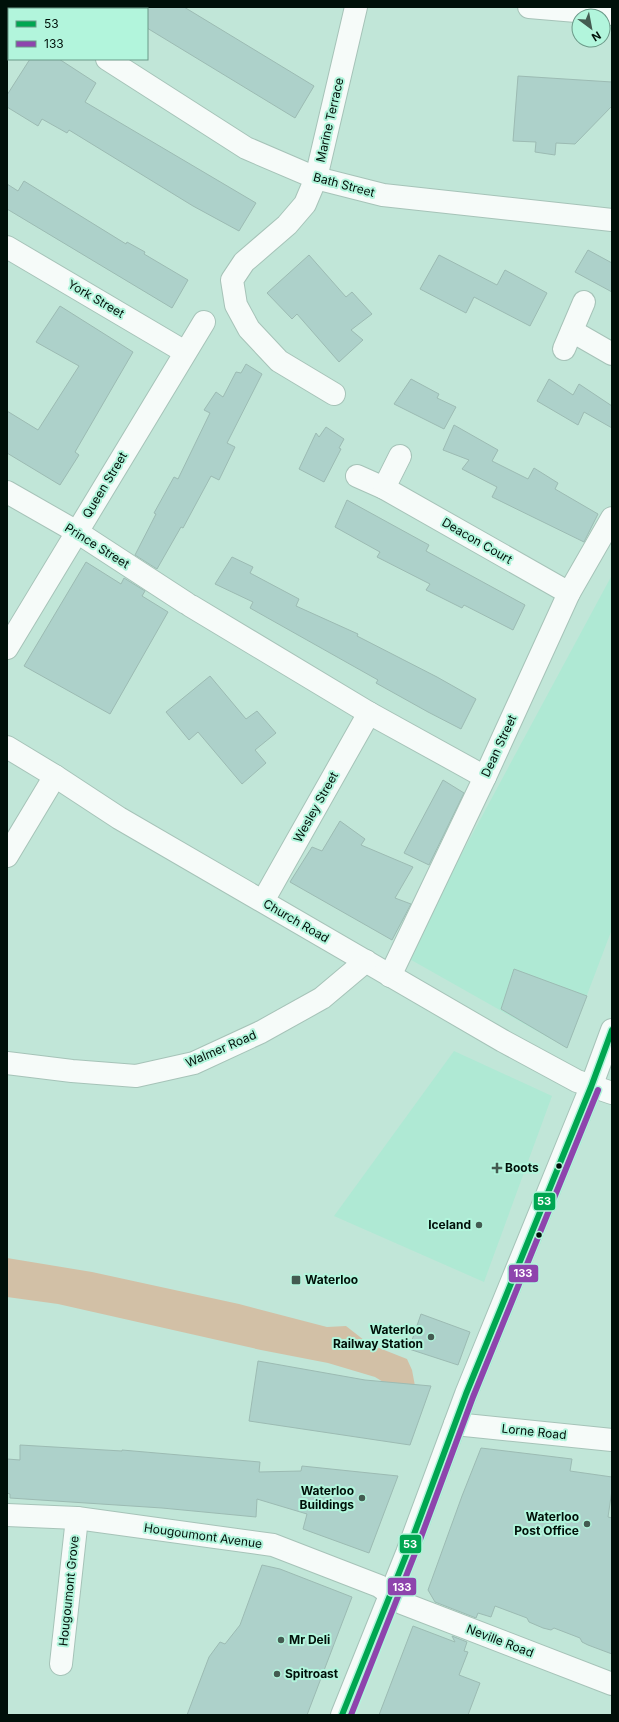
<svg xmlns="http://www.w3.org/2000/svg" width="619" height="1722" viewBox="0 0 619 1722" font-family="Inter,sans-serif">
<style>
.built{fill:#afe9d4}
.green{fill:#d2c0a6}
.building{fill:#add1ca;stroke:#9cbbb3}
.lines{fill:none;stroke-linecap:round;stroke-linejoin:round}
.street-casing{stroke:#a6c3b8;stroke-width:24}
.secondary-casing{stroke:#a6c3b8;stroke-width:24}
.street{stroke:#f6fbf9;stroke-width:22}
.secondary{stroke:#f6fbf9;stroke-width:22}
.bus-1-casing{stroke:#b2f5dc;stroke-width:9}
.bus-2-casing{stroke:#b2f5dc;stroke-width:9}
.bus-1{stroke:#00a651;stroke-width:6}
.bus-2{stroke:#8e44ad;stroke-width:6}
.bus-dot{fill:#001009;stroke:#b2f5dc;stroke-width:1.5}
.poi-dot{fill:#445b51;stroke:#b2f5dc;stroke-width:1.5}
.labels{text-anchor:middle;stroke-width:4;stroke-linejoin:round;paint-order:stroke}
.street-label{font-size:12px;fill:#001009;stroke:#b2f5dc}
.poi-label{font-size:12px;font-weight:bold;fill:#001009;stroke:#b2f5dc;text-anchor:start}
.line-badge{stroke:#b2f5dc;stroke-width:1.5}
.badge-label{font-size:11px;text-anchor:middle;font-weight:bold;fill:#fff}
</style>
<rect width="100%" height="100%" fill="#c1e6d8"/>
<g class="built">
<polygon points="612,575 612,929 567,1048 406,957"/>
<polygon points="454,1051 552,1096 484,1282 334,1216"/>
</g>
<polygon class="green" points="7,1258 92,1272 239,1304 327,1327 346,1326 369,1344 407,1359 412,1370 415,1386 403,1394 375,1377 328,1363 261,1350 58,1304 7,1297"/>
<g class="building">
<polygon points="147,7 184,7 314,86 295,118 147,28"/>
<polygon points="30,59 59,59 96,83 85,102 256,203 239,231 193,206 69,130 67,133 42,119 38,126 7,107 7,95"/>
<polygon points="518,76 612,82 612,106 575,144 556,143 555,155 535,152 536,142 513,141"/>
<polygon points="24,181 126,244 127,242 145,252 144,254 188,280 172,308 7,209 7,184 18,191"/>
<polygon points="588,250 612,263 612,292 575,272"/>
<polygon points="309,255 346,297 352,292 372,314 351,330 363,340 339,362 297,314 292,319 267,293"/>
<polygon points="439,255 497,285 505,270 547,293 530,326 474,297 466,313 420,289"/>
<polygon points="60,306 133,352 75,452 79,455 60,485 7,453 7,411 38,430 79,366 36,342"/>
<polygon points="246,364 262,374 227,443 235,447 219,480 211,476 183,528 181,527 157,569 135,555 156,514 154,513 174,477 178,479 210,413 204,410 216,392 223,397 236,372 241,373"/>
<polygon points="411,379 439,394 437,398 456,407 444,429 394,404"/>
<polygon points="549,379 573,395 579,384 612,406 612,428 584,412 578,425 537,401"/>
<polygon points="454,425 498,450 492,461 528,479 534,468 558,483 555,489 598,514 584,542 492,497 497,487 462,469 469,460 443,450"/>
<polygon points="326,427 344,439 339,448 341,449 324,482 299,469 316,433 319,437"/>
<polygon points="347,500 429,545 426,551 525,605 513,630 464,605 462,608 426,590 430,584 377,557 380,552 335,527"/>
<polygon points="232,557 253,567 250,573 299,599 296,606 358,634 357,636 437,677 476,699 461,729 428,712 376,683 378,680 250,608 253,602 215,584"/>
<polygon points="86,562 121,584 124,578 145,591 142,596 168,612 110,714 24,666"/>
<polygon points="210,676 246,719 257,711 276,733 255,750 266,763 242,784 198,732 189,740 166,712"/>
<polygon points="443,780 464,793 429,865 404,853"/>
<polygon points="340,821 365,839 361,845 413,867 395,898 411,904 392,940 290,882 312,847 322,851"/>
<polygon points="514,969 587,996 567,1048 501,1009"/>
<polygon points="421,1314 470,1332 458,1365 409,1349"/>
<polygon points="258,1361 365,1380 431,1386 410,1445 249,1421"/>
<polygon points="20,1445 122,1451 122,1450 260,1462 259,1472 301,1471 302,1466 398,1476 369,1553 303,1529 307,1514 257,1499 256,1517 162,1508 10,1498 10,1494 7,1493 7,1459 20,1460"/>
<polygon points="481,1448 572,1459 570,1471 612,1477 612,1490 608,1517 612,1518 612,1654 588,1645 582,1642 580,1638 554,1628 551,1630 543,1628 529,1622 527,1618 495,1606 491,1617 478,1613 476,1618 435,1602 428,1590 462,1496"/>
<polygon points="262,1565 280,1569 352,1597 307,1715 187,1715 209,1657 220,1642 225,1644 240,1625"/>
<polygon points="413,1626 455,1642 452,1636 467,1642 464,1651 468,1652 459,1675 480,1683 468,1715 379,1715"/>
</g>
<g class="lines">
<g class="street-casing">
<g id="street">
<polyline points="26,7 29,9"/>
<polyline points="529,7 612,14"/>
<polyline points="107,59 246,148 316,178 383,195 612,220"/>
<polyline points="7,247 185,352"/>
<polyline points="572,331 612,354"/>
<polyline points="564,349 584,302"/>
<polyline points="334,394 279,361 249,329 236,305 232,280 244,262 287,225 305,204 316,178 356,7"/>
<polyline points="357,476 384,488 569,593"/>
<polyline points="384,488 400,456"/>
<polyline points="7,492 77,532 186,603"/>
<polyline points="191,606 369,713"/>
<polyline points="7,648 204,322"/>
<polyline points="7,747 55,776 119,818 503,1041 577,1081 612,1093"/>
<polyline points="7,856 55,776"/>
<polyline points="263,901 369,713 485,777"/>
<polyline points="390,976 485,777 569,593 612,518"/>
<polyline points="7,1063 72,1071 136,1076 194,1063 261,1032 322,998 366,961"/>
<polyline points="455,1424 612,1440"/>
<polyline points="7,1515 77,1518 273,1545 379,1586 402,1603 612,1684"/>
<polyline points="61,1664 77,1518"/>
</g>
</g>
<g class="secondary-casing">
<polyline id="secondary" points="342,1715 407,1553 466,1394 591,1087 612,1030"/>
</g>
<use href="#street" class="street"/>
<use href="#secondary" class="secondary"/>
<g class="bus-1-casing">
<polyline id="bus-1" points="342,1715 407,1553 466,1394 591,1087 612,1030"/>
</g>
<g class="bus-2-casing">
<polyline id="bus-2" points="351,1715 414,1556 473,1397 598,1090"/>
</g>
<use href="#bus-1" class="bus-1"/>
<use href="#bus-2" class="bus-2"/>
</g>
<g class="bus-dot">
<circle cx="559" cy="1166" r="3.5"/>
<circle cx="539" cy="1235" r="3.5"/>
</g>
<g class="poi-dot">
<path d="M495 1162h4v4h4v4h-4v4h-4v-4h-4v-4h4z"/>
<circle cx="479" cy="1225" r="4"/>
<rect x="291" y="1275" width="10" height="10" rx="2"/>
<circle cx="431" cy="1337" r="4"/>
<circle cx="362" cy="1498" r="4"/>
<circle cx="587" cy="1524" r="4"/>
<circle cx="281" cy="1640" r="4"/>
<circle cx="277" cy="1674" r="4"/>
</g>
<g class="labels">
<g class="street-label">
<text transform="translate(330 120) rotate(-77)" y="4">Marine Terrace</text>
<text transform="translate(344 185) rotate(15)" y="4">Bath Street</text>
<text transform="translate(96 299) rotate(30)" y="4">York Street</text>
<text transform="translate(105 485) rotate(-59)" y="4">Queen Street</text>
<text transform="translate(477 541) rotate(30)" y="4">Deacon Court</text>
<text transform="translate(97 546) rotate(32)" y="4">Prince Street</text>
<text transform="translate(499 746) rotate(-65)" y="4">Dean Street</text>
<text transform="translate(316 807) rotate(-61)" y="4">Wesley Street</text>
<text transform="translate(296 921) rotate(30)" y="4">Church Road</text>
<text transform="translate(221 1049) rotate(-23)" y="4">Walmer Road</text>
<text transform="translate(534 1432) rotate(6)" y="4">Lorne Road</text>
<text transform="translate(203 1536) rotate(8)" y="4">Hougoumont Avenue</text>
<text transform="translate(69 1591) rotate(-84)" y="4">Hougoumont Grove</text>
<text transform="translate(500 1641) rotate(21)" y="4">Neville Road</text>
</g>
<g class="poi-label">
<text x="505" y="1172">Boots</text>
<text x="471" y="1229" text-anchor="end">Iceland</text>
<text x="305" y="1284">Waterloo</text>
<text x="423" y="1334" text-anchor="end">Waterloo<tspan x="423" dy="14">Railway Station</tspan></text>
<text x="354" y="1495" text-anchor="end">Waterloo<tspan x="354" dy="14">Buildings</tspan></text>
<text x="579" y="1521" text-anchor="end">Waterloo<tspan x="579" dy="14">Post Office</tspan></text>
<text x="289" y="1644">Mr Deli</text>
<text x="285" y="1678">Spitroast</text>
</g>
</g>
<g class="line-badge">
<rect x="533" y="1192" width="23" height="19" rx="4" fill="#00a651"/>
<rect x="508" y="1264" width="31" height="19" rx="4" fill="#8e44ad"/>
<rect x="399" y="1534" width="23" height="20" rx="4" fill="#00a651"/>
<rect x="387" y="1577" width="30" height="19" rx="4" fill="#8e44ad"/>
</g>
<g class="badge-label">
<text x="544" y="1205">53</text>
<text x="523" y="1277">133</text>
<text x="410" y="1548">53</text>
<text x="402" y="1591">133</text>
</g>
<rect width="619" height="1722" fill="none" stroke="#001009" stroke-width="16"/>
<rect x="8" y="8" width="140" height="52" fill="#b2f5dc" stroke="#6b9988"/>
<rect x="16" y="21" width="20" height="6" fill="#00a651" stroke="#6b9988"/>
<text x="44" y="28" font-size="12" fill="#001009">53</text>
<rect x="16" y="41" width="20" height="6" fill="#8e44ad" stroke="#6b9988"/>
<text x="44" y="48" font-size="12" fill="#001009">133</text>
<g transform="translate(591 28) rotate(148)"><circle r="19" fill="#b2f5dc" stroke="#6b9988"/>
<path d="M0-3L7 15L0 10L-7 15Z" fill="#445b51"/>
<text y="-6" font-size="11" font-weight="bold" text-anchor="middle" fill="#001009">N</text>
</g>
</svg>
